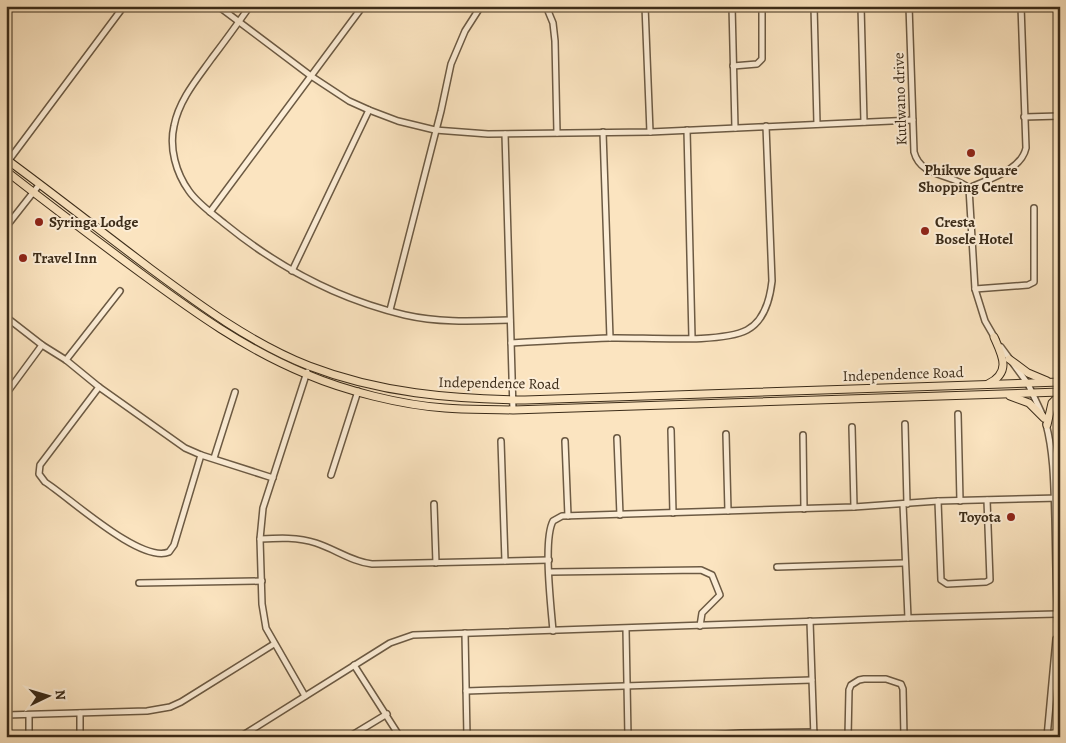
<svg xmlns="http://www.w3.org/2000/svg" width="1066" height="743" viewBox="0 0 1066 743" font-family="Alegreya,serif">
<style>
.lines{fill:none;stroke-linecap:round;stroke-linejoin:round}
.minor-casing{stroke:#6c5a43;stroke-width:8}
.major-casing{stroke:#3c2c19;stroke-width:9}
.minor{stroke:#fcedd6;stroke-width:5}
.major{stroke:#fbe4c0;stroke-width:7}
.poi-dot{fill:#8f2418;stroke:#fcedd6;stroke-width:2}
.labels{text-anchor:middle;stroke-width:4;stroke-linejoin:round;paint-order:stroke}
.street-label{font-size:15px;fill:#3c2c19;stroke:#fcedd6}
.poi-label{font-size:15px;font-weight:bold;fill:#3c2c19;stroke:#fcedd6;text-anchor:start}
</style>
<rect width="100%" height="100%" fill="#fbe4c0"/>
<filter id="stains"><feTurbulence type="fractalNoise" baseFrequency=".004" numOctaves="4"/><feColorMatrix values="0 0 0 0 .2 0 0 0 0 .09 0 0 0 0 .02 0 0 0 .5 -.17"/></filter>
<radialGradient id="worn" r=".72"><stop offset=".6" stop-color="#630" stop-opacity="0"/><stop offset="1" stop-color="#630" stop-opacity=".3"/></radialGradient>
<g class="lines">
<g class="minor-casing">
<g id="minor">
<polyline points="218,6 311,76 349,101 369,110 398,121 435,130 488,134 650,132 913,120"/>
<path d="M250,6C238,23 225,41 212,58C197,79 179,100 174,126C169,148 176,173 189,191C198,204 213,214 225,224C279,268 337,299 405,315C440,323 475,321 510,320"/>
<polyline points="546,6 553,23 555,41 557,133"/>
<polyline points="645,6 650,132"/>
<polyline points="732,6 735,128"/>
<polyline points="814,6 817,124"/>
<polyline points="861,6 864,122"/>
<path d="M909,6L914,152C921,178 951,173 969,188"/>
<polyline points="733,66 757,64 762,59 762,6"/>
<polyline points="1024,117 1060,116"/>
<polyline points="687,130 692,338"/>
<polyline points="603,132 610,338"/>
<polyline points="505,134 513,410"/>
<polyline points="6,164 124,6"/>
<polyline points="969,188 975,289 985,321 996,340"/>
<path d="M969,188C988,179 1021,171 1026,148L1021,6"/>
<polyline points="210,212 363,6"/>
<polyline points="6,227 39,185"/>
<polyline points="292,271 369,110"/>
<polyline points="975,289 1028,285 1034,282 1034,208"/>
<polyline points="390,310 441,111 451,64 465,31 481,6"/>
<polyline points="6,317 42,345 66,360 99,387 185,448 201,455 273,478"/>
<path d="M511,343C544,341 577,339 610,338C643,337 720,344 747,330C764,321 770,299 772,281L766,126"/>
<polyline points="1001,347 1028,384 1043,416"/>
<polyline points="66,360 120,291"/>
<path d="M99,387L40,465L39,474L45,482C70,498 141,564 169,552L174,545L201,455"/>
<polyline points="6,394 42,345"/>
<polyline points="958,414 960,501"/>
<polyline points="905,424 907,504"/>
<path d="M1046,424C1054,454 1054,488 1055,519C1056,564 1056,609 1060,653"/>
<polyline points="852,427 854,507"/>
<polyline points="671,430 673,513"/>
<polyline points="726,434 728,511"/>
<polyline points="803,435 804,509"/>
<polyline points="617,438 620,515"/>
<polyline points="501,441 505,561"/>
<polyline points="565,441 568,516"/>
<polyline points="214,458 235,392"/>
<polyline points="331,475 358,391"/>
<polyline points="938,501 941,580 947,584 986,582 990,580 987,500"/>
<polyline points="434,504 436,563"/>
<polyline points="903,504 908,618"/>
<path d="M260,539C279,538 298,537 316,543C335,549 352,562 372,564L549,560"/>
<polyline points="777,567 904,563"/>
<polyline points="550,572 701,570 712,575 720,595 702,613 700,626"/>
<polyline points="139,583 262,581"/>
<polyline points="810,621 814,737"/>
<polyline points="626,629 628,737"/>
<path d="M553,631C551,606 543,540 553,521L562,516L854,507L938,501L1060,498"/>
<polyline points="465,633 467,737"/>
<polyline points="354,665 400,737"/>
<polyline points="466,691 812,680"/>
<polyline points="305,696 266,628 262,604 260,539 263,508 307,372"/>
<polyline points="6,715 147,711 170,707 181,702 274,644"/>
<polyline points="29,715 29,737"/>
<polyline points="80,737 80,713"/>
<polyline points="240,737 390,643 413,635 908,618 1057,614"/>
<polyline points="349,737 387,714"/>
<polyline points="680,737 741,733 814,732"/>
<polyline points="848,737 849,690 851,685 859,680 864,679 886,679 901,684 903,689 904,737"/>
<polyline points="1047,737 1056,639"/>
</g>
</g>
<g class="major-casing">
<g id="major">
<path d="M6,159C55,195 103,233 151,269C201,306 251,343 309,366C379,393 451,399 525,400L1060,382"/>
<path d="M6,171C51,206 96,240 142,274C194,312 245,349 306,374C346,391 401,405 445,408C467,410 490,409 513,410L1060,392"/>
<polyline points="1009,359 1028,373 1047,381"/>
<path d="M988,384C1012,372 1002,355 994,337"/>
<polyline points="1010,396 1029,403 1044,418"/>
<polyline points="1047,425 1052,403 1060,395"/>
</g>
</g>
<use href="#minor" class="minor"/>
<use href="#major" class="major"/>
</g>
<g class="poi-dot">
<circle cx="971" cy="153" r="5"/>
<circle cx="39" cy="222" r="5"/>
<circle cx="925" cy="231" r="5"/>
<circle cx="23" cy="258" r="5"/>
<circle cx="1011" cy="517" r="5"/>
</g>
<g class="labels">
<g class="street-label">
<text transform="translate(900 99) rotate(-92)" y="5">Kutlwano drive</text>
<text transform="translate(903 374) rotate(-2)" y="5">Independence Road</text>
<text transform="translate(499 383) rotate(1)" y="5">Independence Road</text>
</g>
<g class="poi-label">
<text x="971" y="175" text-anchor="middle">Phikwe Square<tspan x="971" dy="17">Shopping Centre</tspan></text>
<text x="49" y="227">Syringa Lodge</text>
<text x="935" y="227">Cresta<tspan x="935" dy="17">Bosele Hotel</tspan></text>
<text x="33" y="263">Travel Inn</text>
<text x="1001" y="522" text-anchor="end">Toyota</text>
</g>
</g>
<rect width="1066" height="743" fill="none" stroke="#fbe4c0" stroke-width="25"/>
<rect x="8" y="8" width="1051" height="728" fill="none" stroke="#3c2c19" stroke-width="2.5"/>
<rect x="12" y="12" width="1041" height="718" fill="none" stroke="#3c2c19"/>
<g transform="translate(48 696) rotate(85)" stroke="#fcedd6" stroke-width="4" paint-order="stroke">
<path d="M0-4L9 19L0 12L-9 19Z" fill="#3c2c19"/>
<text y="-8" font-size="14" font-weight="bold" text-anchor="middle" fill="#3c2c19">N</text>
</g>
<rect width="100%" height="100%" filter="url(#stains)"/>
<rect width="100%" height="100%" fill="url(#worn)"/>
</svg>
